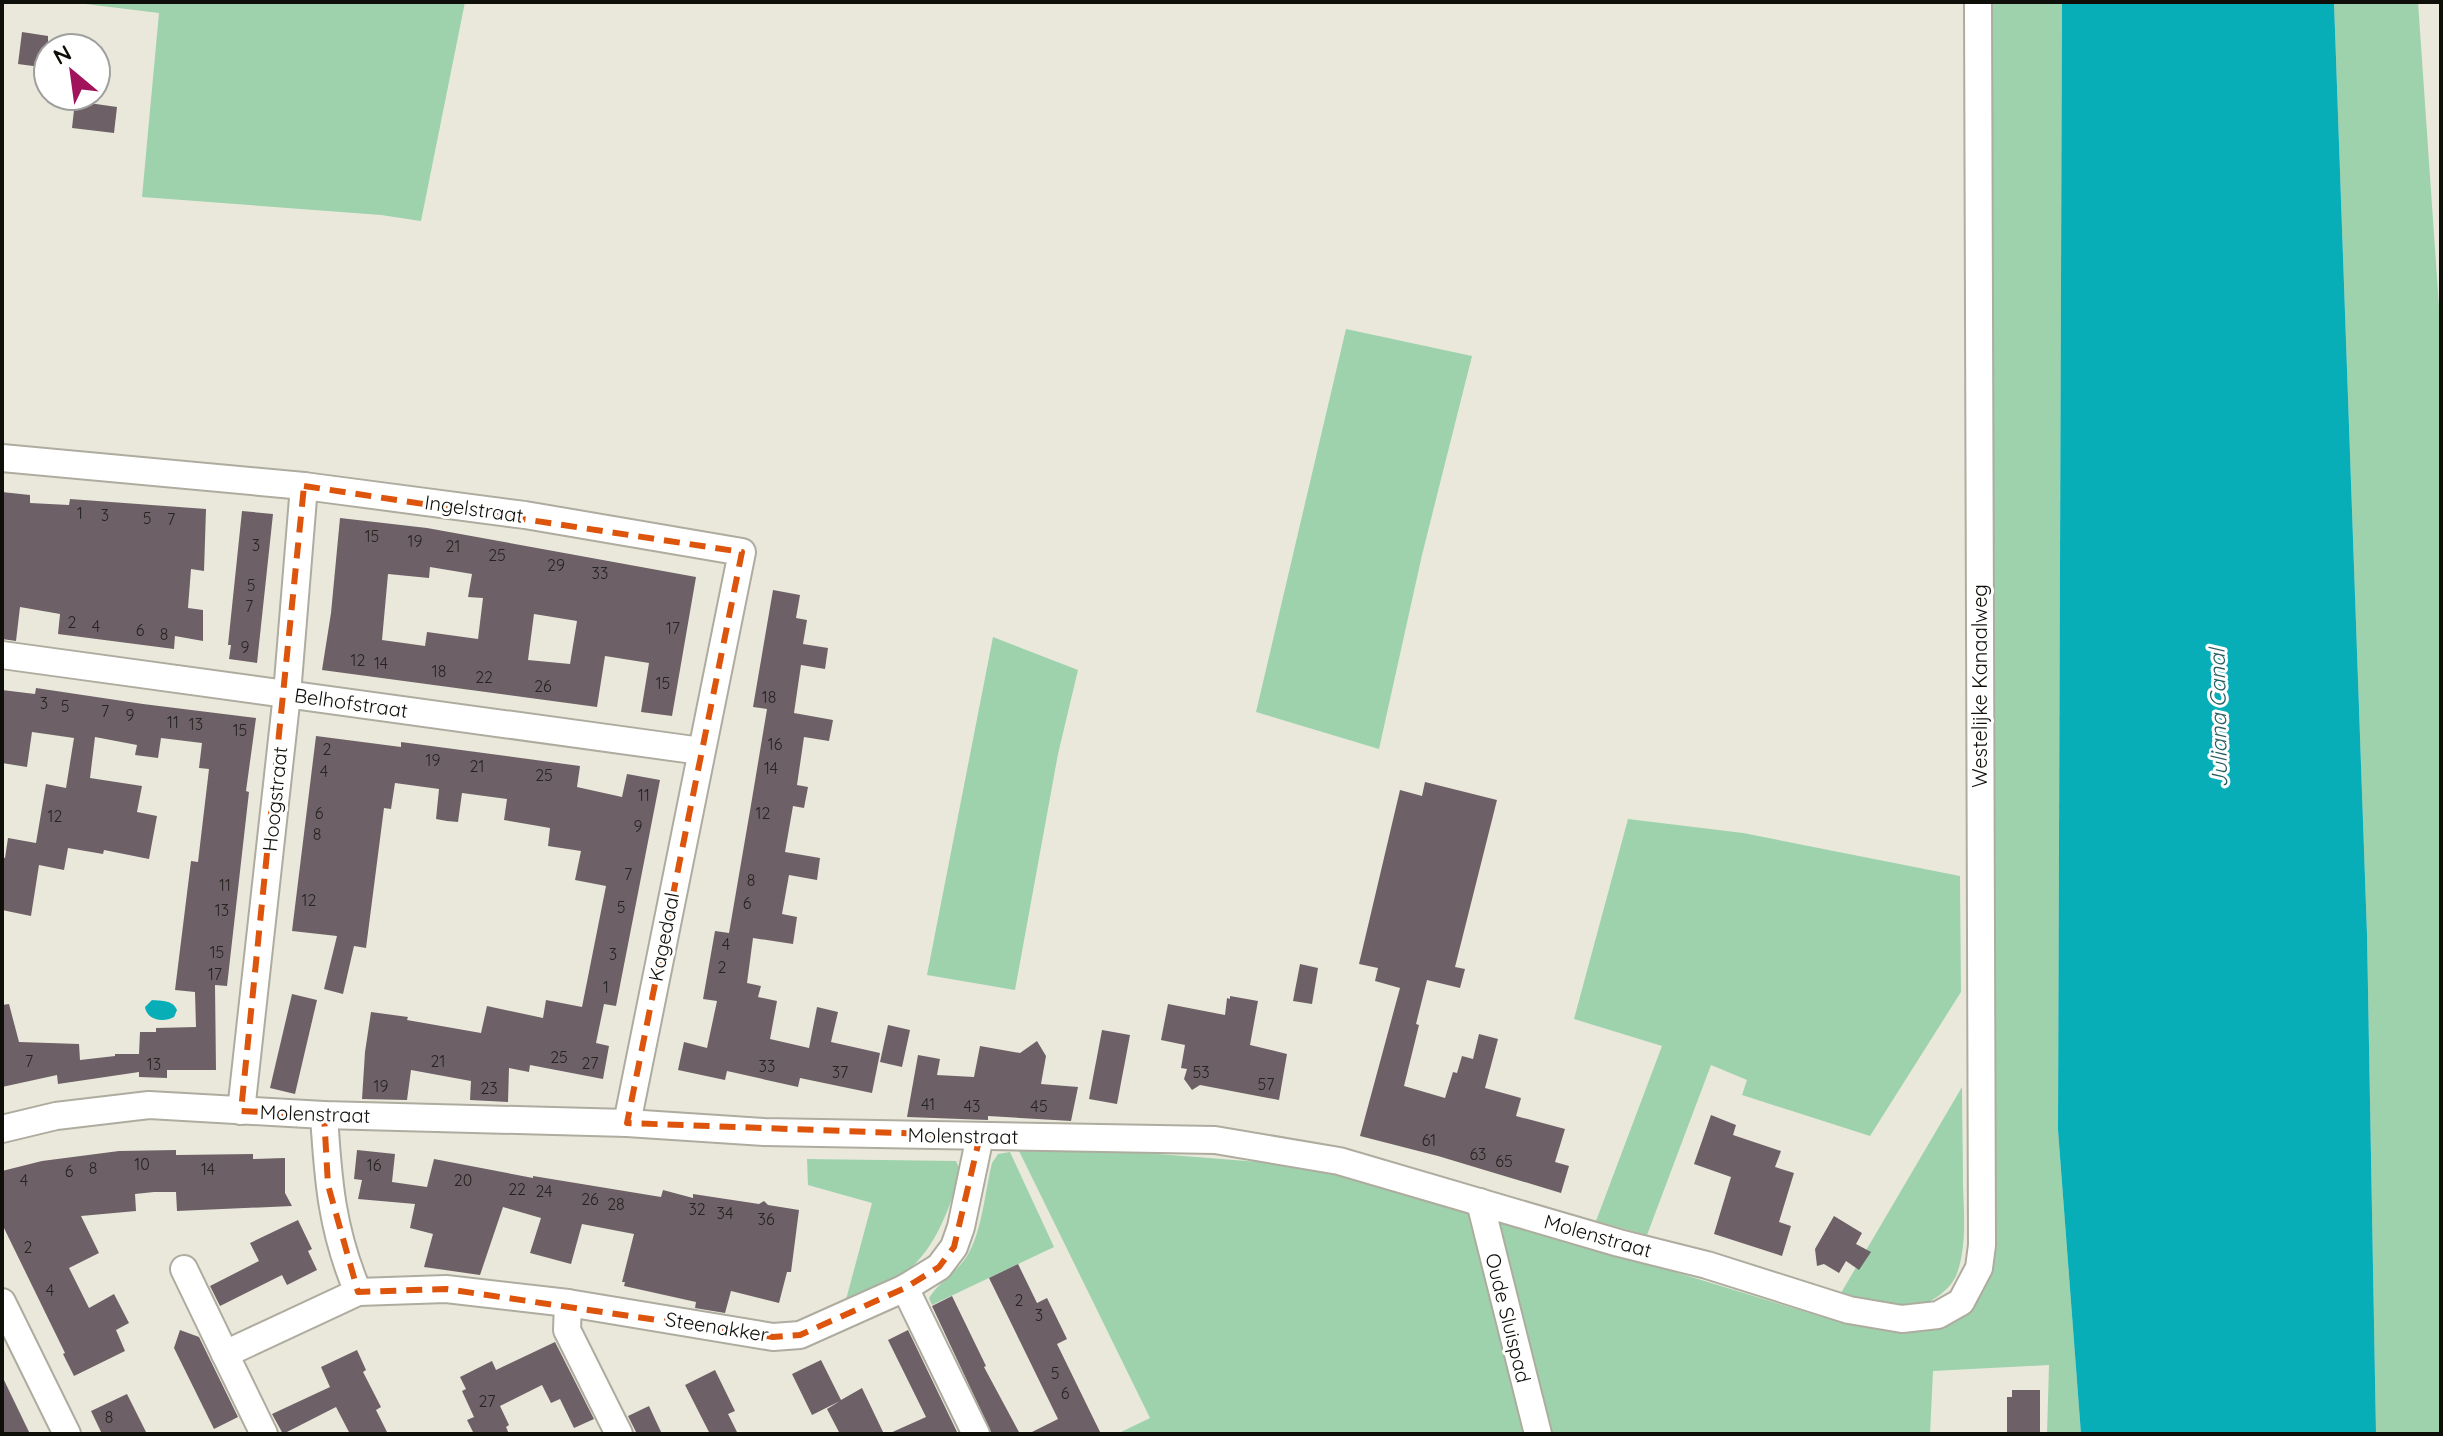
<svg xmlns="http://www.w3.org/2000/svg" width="2443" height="1436" viewBox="0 0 2443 1436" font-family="Quicksand,sans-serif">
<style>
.green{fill:#9ed2ad}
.water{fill:#07adb7}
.building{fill:#6d6167;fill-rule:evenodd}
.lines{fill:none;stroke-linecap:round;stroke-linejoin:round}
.street-casing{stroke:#aeac9f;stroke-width:30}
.street{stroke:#fff;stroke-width:26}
.marked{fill:none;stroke:#dd550c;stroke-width:6;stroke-dasharray:16 10;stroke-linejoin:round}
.labels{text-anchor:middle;stroke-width:6;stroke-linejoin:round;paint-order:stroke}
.number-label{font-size:16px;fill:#262421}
.street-label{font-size:20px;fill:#0f0f0a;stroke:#fff}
.water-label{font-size:22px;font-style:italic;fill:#265d61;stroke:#fff}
</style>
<rect width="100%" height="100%" fill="#eae8db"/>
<g class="green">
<polygon points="69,2 465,2 421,221 381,215 142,197 159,13"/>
<polygon points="1983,2 2062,2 2058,1130 2081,1434 2047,1434 2049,1365 1933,1371 1930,1434 1117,1434 1150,1418 1019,1151 1027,1146 1082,1148 1311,1166 1606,1251 1826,1318 1870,1328 1898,1329 1971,1295"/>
<polygon points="2334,2 2418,2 2441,336 2441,1434 2376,1434 2367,934"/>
<polygon points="1346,329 1472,356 1422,555 1379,749 1256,712"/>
<polygon points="993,637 1078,670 1058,754 1015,990 927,975"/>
<polygon points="1628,819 1743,833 1960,876 1961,992 1870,1136 1742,1095 1747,1080 1711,1065 1647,1235 1596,1221 1662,1046 1574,1019"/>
<path d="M1962,1087C1962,1119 1963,1152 1963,1185C1964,1214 1967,1249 1956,1276C1949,1291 1929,1305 1912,1307C1893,1310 1859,1298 1841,1293Z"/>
<path d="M1010,1152L1054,1247L932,1305L929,1298C939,1282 957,1272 967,1256C982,1232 985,1191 992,1163L998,1154Z"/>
<path d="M807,1159L956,1161L961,1172C948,1211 935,1253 899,1277C882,1289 862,1297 844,1307L872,1203L808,1185Z"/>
</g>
<g class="water">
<polygon points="2062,2 2334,2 2367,934 2376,1434 2081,1434 2058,1130"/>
<path d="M152,1000C162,1001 173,1000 177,1010L174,1017C163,1023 147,1020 145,1007Z"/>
</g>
<g class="building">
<polygon points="22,32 48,36 48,68 18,64"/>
<polygon points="75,101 117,107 114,133 72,128"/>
<polygon points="2,492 30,495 30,503 69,505 70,499 206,509 204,571 191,569 188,608 203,610 203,641 175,636 174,649 58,634 60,614 20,607 16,641 2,639"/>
<polygon points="242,511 273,514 257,663 229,659 231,645 228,645"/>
<path d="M340,518L427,528L696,577L672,716L641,712L649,663L605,656L597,707L322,670L331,613ZM430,567L472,574L468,597L483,598L478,639L427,632L425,646L382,640L388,574L429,578ZM534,614L577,621L570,664L528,660Z"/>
<polygon points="773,590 800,595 796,618 807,620 803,644 828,648 825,669 801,665 794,713 833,720 829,741 804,737 797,785 808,787 804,808 793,806 785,852 820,858 817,880 789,875 782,914 797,917 793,944 753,938 747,983 761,986 758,997 777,1001 770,1039 809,1048 817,1007 838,1012 831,1042 880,1053 872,1093 800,1078 798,1087 727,1071 725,1080 678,1070 684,1042 707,1048 717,1001 703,999 715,931 729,933 752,799 767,709 753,707"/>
<polygon points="36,688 143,704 256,718 246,791 249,792 227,986 215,985 216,1070 167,1070 167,1078 139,1077 139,1072 58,1084 57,1075 2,1087 2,1005 9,1004 19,1042 79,1044 80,1060 115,1056 115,1054 139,1054 140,1032 156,1032 156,1028 196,1027 195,992 175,990 191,861 198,862 209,769 199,768 202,743 161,738 158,758 135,755 137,745 95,737 90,778 142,786 137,812 157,816 149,859 104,850 103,854 68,848 64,870 39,865 31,916 2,910 2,857 5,858 8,838 36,843 46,784 66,788 74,738 32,732 27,767 2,763 2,690 35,694"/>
<polygon points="316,736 401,747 401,742 580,766 577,787 622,797 627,774 660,780 616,1006 604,1004 596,1043 609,1046 603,1079 530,1065 529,1072 509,1068 508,1102 470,1100 471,1081 411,1070 407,1100 362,1099 365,1052 371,1012 408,1017 407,1020 481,1033 487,1006 543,1018 546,1000 582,1007 606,886 575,880 581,851 548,846 550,828 504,820 507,799 462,793 458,822 447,821 436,819 439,789 395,783 391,809 384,808 366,948 354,946 343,994 324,989 337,936 292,931"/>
<polygon points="1425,782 1497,800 1455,967 1465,969 1460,988 1427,980 1416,1024 1419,1025 1404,1086 1445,1098 1453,1072 1457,1073 1462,1056 1473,1059 1479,1034 1498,1039 1485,1088 1521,1098 1516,1116 1565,1129 1555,1162 1569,1166 1561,1193 1438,1156 1360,1136 1400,988 1375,981 1378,968 1359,964 1400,790 1422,796"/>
<polygon points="1300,964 1318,968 1312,1004 1293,1001"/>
<polygon points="292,994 317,1000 295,1094 270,1088"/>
<polygon points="1230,996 1258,1001 1250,1045 1287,1054 1279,1100 1200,1085 1192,1090 1184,1079 1187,1069 1181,1068 1185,1045 1161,1040 1168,1004 1225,1015 1227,998 1230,999"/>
<polygon points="888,1025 910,1030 902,1067 880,1062"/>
<polygon points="1102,1030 1130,1035 1117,1104 1089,1099"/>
<polygon points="1037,1041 1046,1056 1041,1084 1078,1087 1071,1121 988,1116 988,1120 907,1117 918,1055 940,1059 937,1075 974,1077 980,1046 1020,1053"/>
<polygon points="1711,1115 1736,1125 1733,1135 1781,1151 1775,1167 1794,1173 1779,1222 1791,1226 1782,1256 1714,1234 1731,1177 1694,1164"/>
<polygon points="176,1150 176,1155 253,1154 253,1159 285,1158 285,1193 292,1206 177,1211 176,1192 154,1192 135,1194 136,1211 81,1216 99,1253 69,1268 89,1308 114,1294 129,1323 116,1330 125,1351 74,1376 63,1354 65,1353 2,1224 2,1171 42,1161 119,1151"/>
<polygon points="357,1150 395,1154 392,1182 427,1187 434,1159 533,1178 533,1176 661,1197 663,1190 693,1198 693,1194 759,1204 764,1201 768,1205 799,1210 791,1272 787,1272 779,1303 731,1291 725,1313 695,1308 696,1302 624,1286 625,1282 622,1282 634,1234 582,1224 571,1264 530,1253 541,1218 503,1207 480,1275 424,1267 433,1234 410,1228 415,1204 358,1199 362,1180 354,1179"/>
<polygon points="1834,1216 1862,1233 1856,1244 1871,1252 1859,1270 1846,1261 1839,1273 1824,1264 1817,1266 1815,1249"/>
<polygon points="298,1220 312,1249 308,1251 317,1270 287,1285 282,1275 220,1306 210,1286 259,1261 250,1243"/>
<polygon points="1018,1264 1037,1303 1047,1298 1067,1339 1057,1344 1101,1434 1028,1434 1058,1419 989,1278"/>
<polygon points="952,1296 986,1366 984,1367 1020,1434 992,1434 932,1306"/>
<polygon points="180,1330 199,1337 238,1417 214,1429 174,1348"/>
<polygon points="908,1330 958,1434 888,1434 926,1417 888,1340"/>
<polygon points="555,1342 594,1419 574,1428 560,1399 551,1403 542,1385 500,1406 509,1425 506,1427 509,1434 474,1434 467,1420 474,1417 462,1391 466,1389 460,1377 492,1361 496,1370"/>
<polygon points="357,1350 366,1370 363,1372 381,1407 376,1410 388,1434 350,1434 336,1407 283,1434 272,1414 330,1387 321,1367"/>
<polygon points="821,1360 841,1400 862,1388 884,1434 840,1434 827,1409 840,1401 812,1415 792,1374"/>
<polygon points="715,1370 735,1411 728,1414 738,1434 710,1434 685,1385"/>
<polygon points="2,1376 30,1434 2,1434"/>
<polygon points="2012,1390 2040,1390 2040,1434 2007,1434 2007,1397 2012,1397"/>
<polygon points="127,1394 147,1434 102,1434 91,1411"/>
<polygon points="649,1406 655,1419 662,1434 637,1434 628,1416"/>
</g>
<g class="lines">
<g class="street-casing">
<g id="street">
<polyline points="2,458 304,486 525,515 742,552 627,1123"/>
<polyline points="2,655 701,751"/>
<polyline points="241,1111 287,694 304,486"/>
<path d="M324,1115C328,1181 332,1231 358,1292L446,1289L568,1303L773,1337L800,1335L905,1288L939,1267L954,1247L961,1227L980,1136"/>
<polyline points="2,1129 56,1116 149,1105 324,1115 627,1123 764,1132 1215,1140 1339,1161 1619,1243 1707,1265 1849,1310 1902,1319 1938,1315 1961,1302 1979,1268 1982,1245 1978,2"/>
<polyline points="1480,1202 1538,1434"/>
<polyline points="184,1269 225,1354"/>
<polyline points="905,1288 976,1434"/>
<polyline points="2,1302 67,1434"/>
<polyline points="568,1303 567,1330 619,1434"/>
<polyline points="264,1434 225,1354 358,1292"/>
</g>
</g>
<use href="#street" class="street"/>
</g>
<path class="marked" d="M304,486L742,552L627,1123L980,1136L954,1247L939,1267L905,1288L800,1335L773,1337L446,1289L358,1292L328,1185L324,1115L241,1111Z"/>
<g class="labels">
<g class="number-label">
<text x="80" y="519">1</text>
<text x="105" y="521">3</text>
<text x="147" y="524">5</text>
<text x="171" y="525">7</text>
<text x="372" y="542">15</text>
<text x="415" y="547">19</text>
<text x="256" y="551">3</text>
<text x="453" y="552">21</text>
<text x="497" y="561">25</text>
<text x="556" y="571">29</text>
<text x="600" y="579">33</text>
<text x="251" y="591">5</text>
<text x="249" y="612">7</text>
<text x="72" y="628">2</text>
<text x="96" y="632">4</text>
<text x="673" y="634">17</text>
<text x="140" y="636">6</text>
<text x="164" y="640">8</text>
<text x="245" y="653">9</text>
<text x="358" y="666">12</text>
<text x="381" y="669">14</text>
<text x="439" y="677">18</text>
<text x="484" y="683">22</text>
<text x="663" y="689">15</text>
<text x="543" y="692">26</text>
<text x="769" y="703">18</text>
<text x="44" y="709">3</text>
<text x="65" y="712">5</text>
<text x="105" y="717">7</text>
<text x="130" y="721">9</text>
<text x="173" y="728">11</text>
<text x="196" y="730">13</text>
<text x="240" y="736">15</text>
<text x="775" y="750">16</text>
<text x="327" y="755">2</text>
<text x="433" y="766">19</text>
<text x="477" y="772">21</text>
<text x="771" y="774">14</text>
<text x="324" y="777">4</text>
<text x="544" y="781">25</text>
<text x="644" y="801">11</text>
<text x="319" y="819">6</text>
<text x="763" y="819">12</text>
<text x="55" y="822">12</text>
<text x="638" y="832">9</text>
<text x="317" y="840">8</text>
<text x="628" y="880">7</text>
<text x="751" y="886">8</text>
<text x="225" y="891">11</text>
<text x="309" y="906">12</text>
<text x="747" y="909">6</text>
<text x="621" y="913">5</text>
<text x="222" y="916">13</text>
<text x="726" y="950">4</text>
<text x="217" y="958">15</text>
<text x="613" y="960">3</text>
<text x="722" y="973">2</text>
<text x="215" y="980">17</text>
<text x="606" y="993">1</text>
<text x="559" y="1063">25</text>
<text x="29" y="1067">7</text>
<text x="438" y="1067">21</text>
<text x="590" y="1069">27</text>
<text x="154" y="1070">13</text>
<text x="767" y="1072">33</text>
<text x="840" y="1078">37</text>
<text x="1201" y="1078">53</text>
<text x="1266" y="1090">57</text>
<text x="381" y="1092">19</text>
<text x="489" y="1094">23</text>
<text x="928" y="1110">41</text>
<text x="972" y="1112">43</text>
<text x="1039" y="1112">45</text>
<text x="1429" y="1146">61</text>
<text x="1478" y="1160">63</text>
<text x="1504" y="1167">65</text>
<text x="142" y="1170">10</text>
<text x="374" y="1171">16</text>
<text x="93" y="1174">8</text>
<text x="208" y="1175">14</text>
<text x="69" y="1177">6</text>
<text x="24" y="1186">4</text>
<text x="463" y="1186">20</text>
<text x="517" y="1195">22</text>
<text x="544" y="1197">24</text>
<text x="590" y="1205">26</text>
<text x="616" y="1210">28</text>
<text x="697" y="1215">32</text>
<text x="725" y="1219">34</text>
<text x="766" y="1225">36</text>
<text x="28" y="1253">2</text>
<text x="50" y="1296">4</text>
<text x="1019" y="1306">2</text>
<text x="1039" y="1321">3</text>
<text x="1055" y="1379">5</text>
<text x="1065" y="1399">6</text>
<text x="487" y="1407">27</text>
<text x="109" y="1423">8</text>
</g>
<g class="street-label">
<text transform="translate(474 509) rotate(8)" y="7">Ingelstraat</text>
<text transform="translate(1980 686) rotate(-90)" y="7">Westelijke Kanaalweg</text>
<text transform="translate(351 703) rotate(8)" y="7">Belhofstraat</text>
<text transform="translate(275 799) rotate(-84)" y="7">Hoogstraat</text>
<text transform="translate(664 937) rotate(-79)" y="7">Kagedaal</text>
<text transform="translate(315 1114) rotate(2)" y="7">Molenstraat</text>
<text transform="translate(963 1136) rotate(1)" y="7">Molenstraat</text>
<text transform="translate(1598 1236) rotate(16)" y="7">Molenstraat</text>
<text transform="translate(1508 1318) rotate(76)" y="7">Oude Sluispad</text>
<text transform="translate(717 1327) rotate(9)" y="7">Steenakker</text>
</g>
<g class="water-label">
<text transform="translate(2218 718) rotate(-91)" y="8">Juliana Canal</text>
</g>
</g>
<rect width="2443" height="1436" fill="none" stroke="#0f0f0a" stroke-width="8"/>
<g transform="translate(72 72) rotate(331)"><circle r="38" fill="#ffffff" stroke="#9f9f9d" stroke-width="2"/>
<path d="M0-6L14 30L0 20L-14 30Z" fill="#a1135a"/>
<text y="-12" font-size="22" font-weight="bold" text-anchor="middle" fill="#0f0f0a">N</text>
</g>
</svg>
